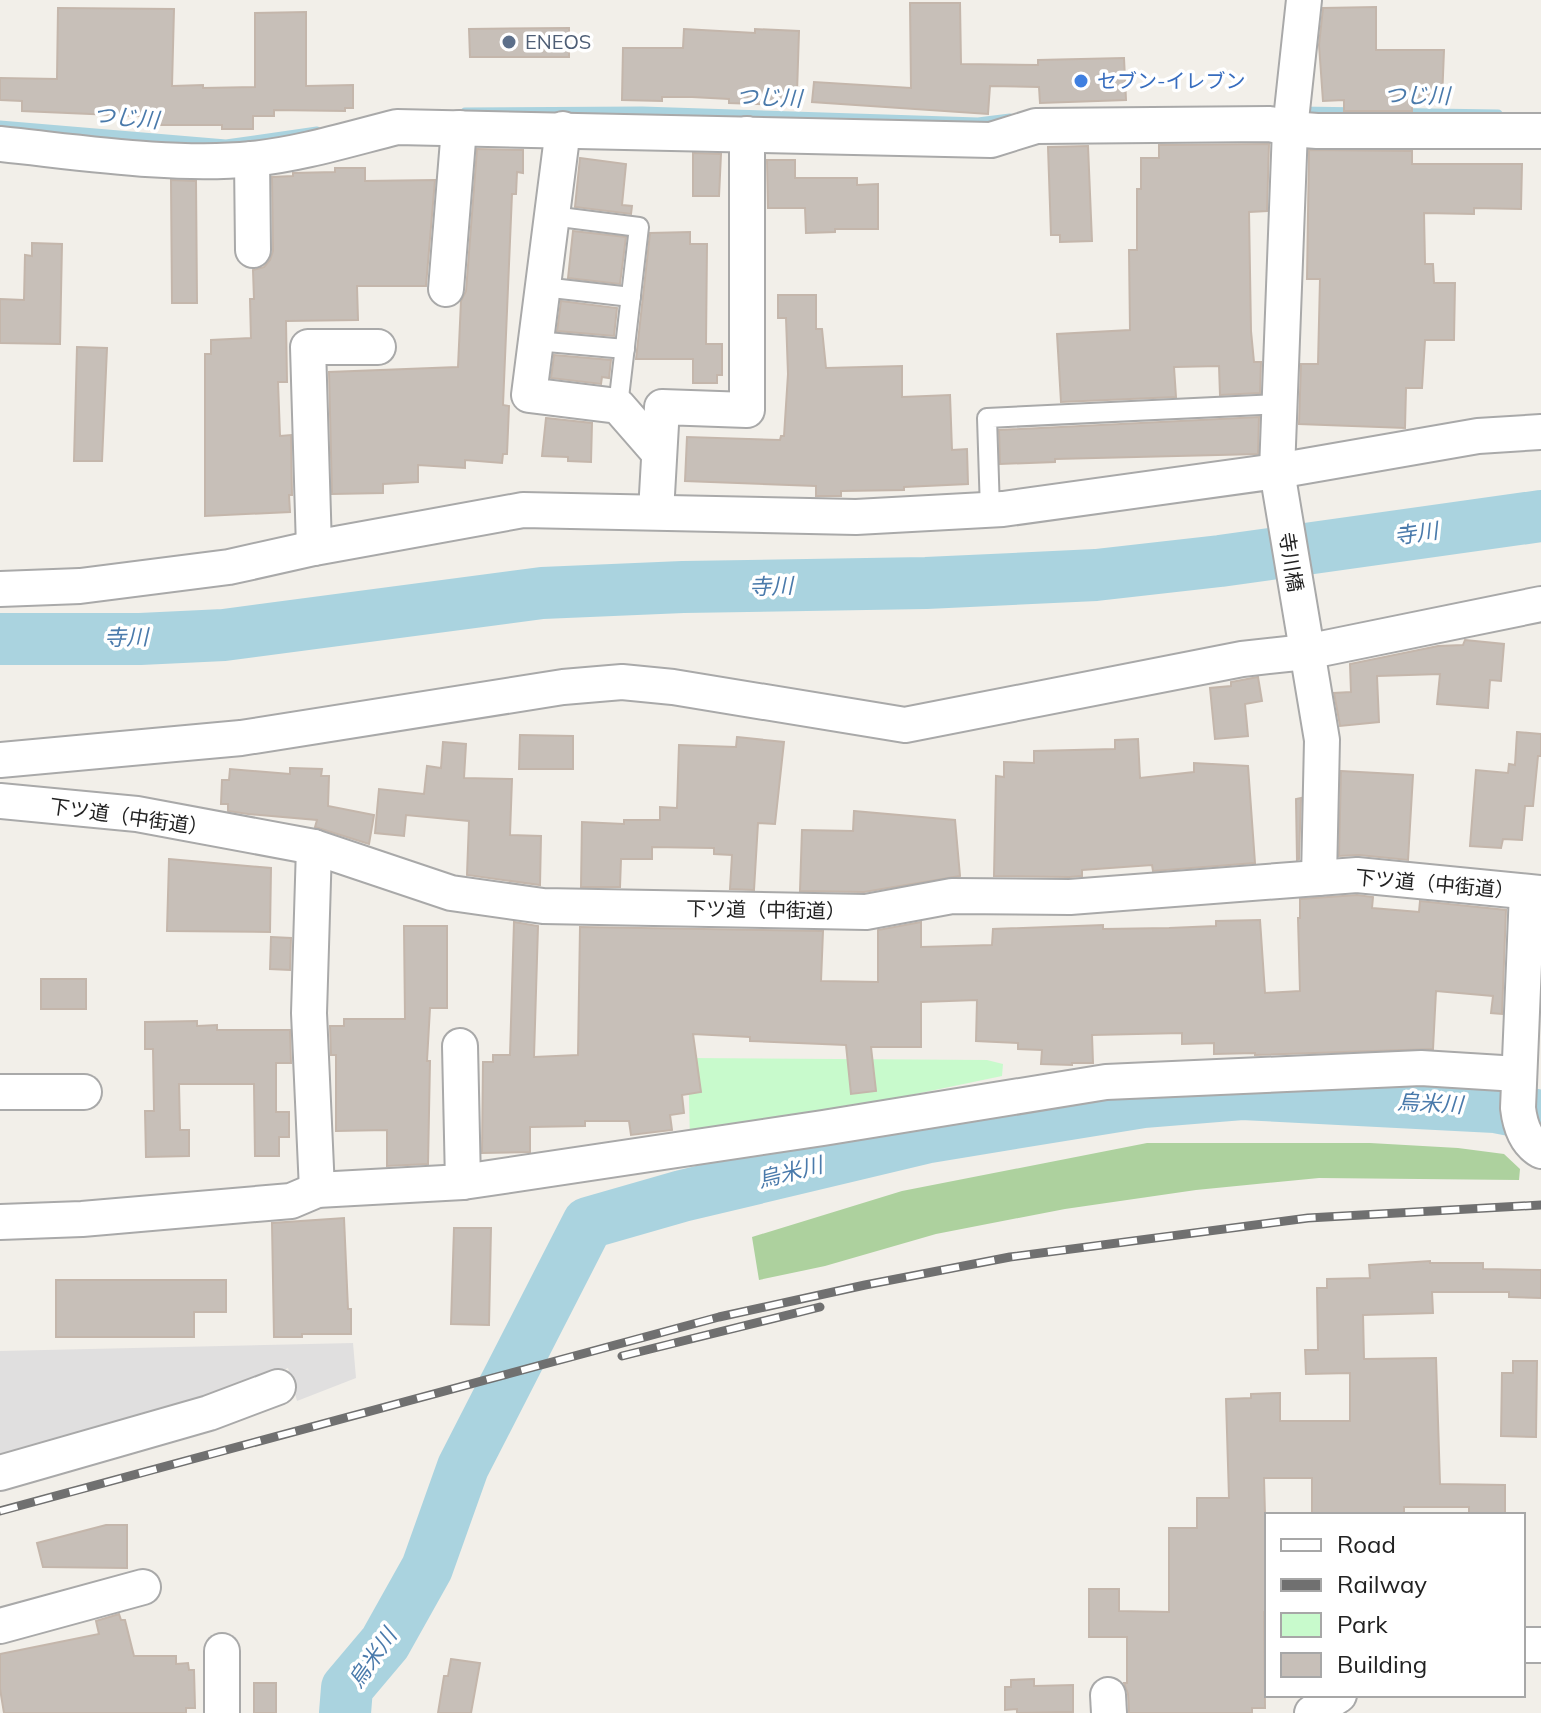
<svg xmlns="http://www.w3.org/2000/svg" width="1541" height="1713" viewBox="0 0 1541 1713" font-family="Mulish,'Noto Sans JP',sans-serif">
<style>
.residential{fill:#e0dfdf}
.forest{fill:#add19e}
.park{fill:#c8facc}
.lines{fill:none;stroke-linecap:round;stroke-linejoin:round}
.stream{stroke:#aad3df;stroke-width:9}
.river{stroke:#aad3df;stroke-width:52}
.building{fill:#c7bfb8;stroke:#c4b6ab;stroke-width:2}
.lane-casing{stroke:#a9a9a9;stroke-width:22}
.street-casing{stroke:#a9a9a9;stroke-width:38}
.lane{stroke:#fff;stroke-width:18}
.street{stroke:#fff;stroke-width:34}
.rail-casing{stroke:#707070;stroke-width:9}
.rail{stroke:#fff;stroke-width:6;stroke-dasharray:18;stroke-linecap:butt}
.service-dot{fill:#5c6f8a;stroke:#fff;stroke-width:3}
.shop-dot{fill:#3f7fe0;stroke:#fff;stroke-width:3}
.labels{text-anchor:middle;stroke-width:7;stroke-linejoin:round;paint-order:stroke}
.service-label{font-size:20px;fill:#4e5e75;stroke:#fff;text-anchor:start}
.shop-label{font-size:20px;fill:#366cbe;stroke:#fff;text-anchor:start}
.street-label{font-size:20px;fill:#222;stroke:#fff}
.water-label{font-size:22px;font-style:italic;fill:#4a7aab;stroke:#fff}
</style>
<rect width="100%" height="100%" fill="#f2efe9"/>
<polygon class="residential" points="353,1343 356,1378 297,1401 288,1368 196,1407 0,1459 0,1351"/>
<polygon class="forest" points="1147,1143 1370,1143 1458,1148 1504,1154 1520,1169 1519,1180 1319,1178 1196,1190 1065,1209 936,1234 825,1266 759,1280 752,1237 902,1191"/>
<polygon class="park" points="688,1058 987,1060 1003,1064 1002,1076 690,1141"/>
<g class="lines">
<g class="stream">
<polyline points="1300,111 1498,114"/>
<polyline points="465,112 642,111 978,122 1010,118"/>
<polyline points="0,125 226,144 317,131"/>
</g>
<g class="river">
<polyline points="0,639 140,639 224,635 542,593 683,587 926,583 1096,575 1220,561 1541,516"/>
<polyline points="345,1713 347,1688 385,1643 427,1568 463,1467 588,1223 682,1196 929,1137 1143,1102 1242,1094 1495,1107 1541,1116"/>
</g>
</g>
<g class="building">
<polygon points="910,3 960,3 961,64 1038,65 1038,60 1124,58 1126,100 1040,103 1039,87 990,86 988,114 812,102 814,82 911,88"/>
<polygon points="1376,7 1376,50 1444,50 1442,100 1412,101 1412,111 1344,111 1344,100 1323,101 1319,45 1323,8"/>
<polygon points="58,8 174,9 172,86 203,85 203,88 255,87 255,13 306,12 306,86 353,85 353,108 345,108 345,111 274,110 274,116 253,116 253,129 222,129 222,125 160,125 160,117 22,111 22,101 0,100 0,78 57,79"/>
<polygon points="569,28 569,57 470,57 469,29"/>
<polygon points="684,29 755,33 755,29 799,31 797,93 786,92 785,105 729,103 729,99 692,97 662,97 662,101 622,100 623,48 683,48"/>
<polygon points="1269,144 1267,211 1249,212 1251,331 1254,362 1261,362 1260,393 1220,395 1219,366 1174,367 1176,397 1061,402 1057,334 1130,330 1129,250 1137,250 1137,189 1141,189 1141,158 1159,158 1159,145"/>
<polygon points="1088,146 1092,241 1060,242 1060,235 1051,235 1048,147"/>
<polygon points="477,149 523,150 523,173 517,172 516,194 512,194 503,405 509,406 507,454 503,454 502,463 465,460 465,468 418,465 418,482 383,484 383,493 332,494 329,372 458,367 461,301 466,291"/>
<polygon points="1309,150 1412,151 1412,164 1522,164 1521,209 1474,208 1474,214 1424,213 1425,264 1433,264 1434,283 1455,283 1454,340 1425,340 1422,388 1406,388 1405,428 1299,424 1301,364 1318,364 1320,279 1307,279"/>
<polygon points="693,153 721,154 719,196 693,196"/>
<polygon points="580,158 626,164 622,205 632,206 631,214 575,207"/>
<polygon points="767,160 795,160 795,178 857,178 857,185 878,184 878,229 835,229 835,232 806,233 805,208 768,208"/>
<polygon points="335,168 365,168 365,181 435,180 426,286 357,286 358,320 286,321 287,382 278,382 280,436 291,435 292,495 289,495 290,512 205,516 205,354 211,354 211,340 251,338 250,299 254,299 253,270 264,267 270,260 273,251 272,177 293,176 293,173 335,172"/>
<polygon points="171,180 196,181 197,303 172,303"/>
<polygon points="573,231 626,237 620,284 568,278"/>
<polygon points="690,232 690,244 707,244 706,344 722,344 722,375 717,375 717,383 693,383 693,359 636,359 650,233"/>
<polygon points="32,243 62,244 60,344 0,343 0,299 24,300 25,255 32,256"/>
<polygon points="778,295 816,295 816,329 822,329 826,368 902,366 902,397 950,395 952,450 967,449 968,484 904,487 904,490 841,491 841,496 816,496 816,486 685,481 687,437 780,440 781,436 784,436 788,374 786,318 778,318"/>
<polygon points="561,301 617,308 614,336 557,331"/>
<polygon points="77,347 107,348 102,461 74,461"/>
<polygon points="554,355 611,360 609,378 602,377 601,384 551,378"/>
<polygon points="1259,417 1258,454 1055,459 1055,462 1000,464 999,430"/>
<polygon points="546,418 592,423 591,462 568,461 568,457 542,456"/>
<polygon points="1465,640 1504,644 1501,681 1490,680 1488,708 1437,704 1440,674 1377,676 1379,722 1340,726 1334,693 1351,692 1350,664 1438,646 1463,645"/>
<polygon points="1258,677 1262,701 1245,704 1248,736 1215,739 1210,688 1231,686 1231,682"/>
<polygon points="1517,732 1541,734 1541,756 1538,756 1533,806 1525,806 1522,840 1503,839 1501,848 1470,846 1476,770 1508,773 1509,764 1515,765"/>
<polygon points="520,735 573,736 573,769 519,769"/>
<polygon points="737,737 784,742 775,824 758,823 754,890 730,889 732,855 714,854 714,848 652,847 652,859 621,859 620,887 581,887 582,822 624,824 624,820 660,820 660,807 677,808 679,745 736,747"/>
<polygon points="1138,739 1140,778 1194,772 1194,763 1248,766 1255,863 1153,871 1152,865 1082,870 1082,876 1069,877 994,876 996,776 1004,777 1004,762 1034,763 1034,751 1115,749 1115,740"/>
<polygon points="443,742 466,744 464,778 512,779 510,835 541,836 540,885 467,875 469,821 406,815 404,836 375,833 379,789 424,794 427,766 441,768"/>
<polygon points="290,768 322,769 321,776 329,776 328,806 374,815 369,844 315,827 317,820 248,814 228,811 228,804 221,804 222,780 229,780 230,769 290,774"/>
<polygon points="1341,771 1413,775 1408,860 1359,855 1339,856"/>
<polygon points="1301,798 1299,859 1297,860 1296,799"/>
<polygon points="854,811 955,820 960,876 864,892 800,891 802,830 853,831"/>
<polygon points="169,859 271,868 270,932 167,931"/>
<polygon points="1357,895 1373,897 1372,908 1419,912 1420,901 1506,910 1502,1014 1491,1013 1493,996 1436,991 1433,1049 1255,1055 1255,1053 1214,1054 1214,1043 1182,1044 1182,1033 1092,1035 1093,1063 1072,1063 1072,1065 1041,1064 1042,1050 1018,1049 1018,1043 976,1041 977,1000 921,1002 921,1047 871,1047 876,1091 851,1094 846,1045 750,1041 750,1037 693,1034 701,1092 682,1095 684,1113 670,1115 672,1130 631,1135 629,1121 585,1121 585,1126 530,1127 530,1152 482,1153 483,1062 493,1062 493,1055 510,1055 514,922 538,926 534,1057 578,1055 580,927 823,931 821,981 878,982 878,930 921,922 921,947 992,945 993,929 1103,925 1103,929 1169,928 1216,926 1216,921 1260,920 1265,993 1300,991 1298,918 1300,918 1300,899"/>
<polygon points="404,926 447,926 447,1008 430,1008 427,1061 430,1061 428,1164 387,1166 387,1130 336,1131 336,1055 331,1055 330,1026 344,1026 344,1019 405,1019"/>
<polygon points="271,937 291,938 290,970 270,969"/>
<rect x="41" y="979" width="45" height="30"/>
<polygon points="197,1021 197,1026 217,1025 217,1030 290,1030 291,1063 276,1063 276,1112 289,1112 289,1137 279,1137 279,1156 255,1156 254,1084 179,1084 180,1130 189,1130 189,1156 146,1157 145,1111 154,1111 153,1049 145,1049 145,1022"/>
<polygon points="344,1218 348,1309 351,1309 351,1334 302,1334 302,1337 274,1337 272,1223"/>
<polygon points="454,1228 491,1228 489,1325 451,1324"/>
<polygon points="1430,1261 1430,1263 1483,1263 1483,1269 1541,1270 1541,1298 1509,1297 1509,1292 1432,1292 1433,1313 1363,1315 1364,1359 1436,1358 1440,1484 1505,1485 1505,1515 1469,1515 1469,1507 1404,1507 1404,1515 1312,1515 1312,1478 1264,1478 1267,1587 1267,1612 1264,1612 1265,1708 1252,1708 1252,1713 1129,1713 1128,1694 1124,1683 1127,1683 1127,1637 1089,1637 1089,1589 1119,1589 1119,1611 1169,1612 1169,1528 1197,1528 1197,1498 1229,1498 1226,1399 1251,1398 1251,1394 1280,1393 1280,1421 1350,1421 1350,1373 1306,1374 1305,1350 1318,1350 1317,1288 1327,1288 1327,1279 1370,1278 1369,1265"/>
<polygon points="56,1280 226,1280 226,1312 194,1312 194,1337 56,1337"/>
<polygon points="1513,1361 1537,1361 1536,1437 1501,1436 1502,1373 1513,1373"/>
<polygon points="106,1525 127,1525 127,1568 43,1567 37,1543"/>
<polygon points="119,1614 121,1620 125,1620 134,1656 176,1656 176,1664 188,1663 189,1670 194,1670 195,1708 186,1708 186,1713 4,1713 0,1689 0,1654 99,1634 96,1621"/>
<polygon points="451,1659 480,1663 471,1713 438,1713 444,1676 448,1676"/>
<polygon points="1034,1679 1034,1686 1073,1685 1073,1712 1017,1713 1017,1709 1005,1710 1005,1687 1011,1687 1011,1680"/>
<rect x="254" y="1683" width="22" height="30"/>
</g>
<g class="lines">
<g class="lane-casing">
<g id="lane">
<polyline points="552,216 639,227 618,406"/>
<polyline points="543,287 631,297"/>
<polyline points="536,341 625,349"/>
<polyline points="990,510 987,418 1280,404"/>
</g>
</g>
<g class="street-casing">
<g id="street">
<polyline points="1304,0 1290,129 1277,471 1322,740 1319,878"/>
<polyline points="563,129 529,395 618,406 659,453"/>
<path d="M0,144C78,152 175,167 252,159C301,154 349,139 397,127L991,140L1036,126L1270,124L1290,129L1317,131H1541"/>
<polyline points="252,159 253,250"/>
<polyline points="446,289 459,128"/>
<polyline points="656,512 662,407 747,410 747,134"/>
<polyline points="314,548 308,347 378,347"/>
<polyline points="0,589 80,586 229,567 314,548 523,510 856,517 1003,509 1277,471 1478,436 1541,432"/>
<polyline points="0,760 241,738 563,687 622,682 673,687 905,725 1242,659 1306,652 1541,604"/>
<polyline points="0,801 137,814 314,847 451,893 543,906 866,912 952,896 1070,897 1357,875 1541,893"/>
<polyline points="314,847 309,1013 317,1190"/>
<path d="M1527,892L1518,1108C1520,1125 1525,1142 1541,1151"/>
<polyline points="460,1046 463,1182"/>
<polyline points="0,1092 84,1092"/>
<polyline points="0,1222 82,1219 291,1201 317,1190 463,1182 823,1128 1106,1082 1421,1068 1518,1074"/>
<polyline points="0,1473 209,1413 278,1387"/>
<polyline points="0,1626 143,1587"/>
<polyline points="1523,1645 1541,1645"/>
<polyline points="1108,1695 1109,1713"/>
<polyline points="222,1713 222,1651"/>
<polyline points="1312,1713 1339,1695"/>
</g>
</g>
<use href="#lane" class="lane"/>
<use href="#street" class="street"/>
<g class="rail-casing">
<g id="rail">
<polyline points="622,1356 820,1307"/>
<polyline points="0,1511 719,1317 865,1285 1010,1257 1308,1218 1541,1205"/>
</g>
</g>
<use href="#rail" class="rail"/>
</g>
<circle class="service-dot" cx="509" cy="42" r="8"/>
<circle class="shop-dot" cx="1081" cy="81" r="8"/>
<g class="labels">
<g class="service-label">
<text x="525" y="49">ENEOS</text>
</g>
<g class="shop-label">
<text x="1097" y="88">セブン-イレブン</text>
</g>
<g class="street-label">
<text transform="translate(1291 562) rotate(81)" y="7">寺川橋</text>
<text transform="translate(129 817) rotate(8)" y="7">下ツ道（中街道）</text>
<text transform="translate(1435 884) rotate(5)" y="7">下ツ道（中街道）</text>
<text transform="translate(766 910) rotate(1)" y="7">下ツ道（中街道）</text>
</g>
<g class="water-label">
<text transform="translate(1417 95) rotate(1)" y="8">つじ川</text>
<text transform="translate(769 97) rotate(2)" y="8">つじ川</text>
<text transform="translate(126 117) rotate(5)" y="8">つじ川</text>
<text transform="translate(1416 533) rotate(-8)" y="8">寺川</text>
<text transform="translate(771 586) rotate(-2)" y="8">寺川</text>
<text transform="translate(126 637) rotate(-1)" y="8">寺川</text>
<text transform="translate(1430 1103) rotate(3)" y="8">烏米川</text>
<text transform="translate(790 1172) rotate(-14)" y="8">烏米川</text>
<text transform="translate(372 1658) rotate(-55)" y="8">烏米川</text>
</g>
</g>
<rect x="1265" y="1513" width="260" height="184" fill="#ffffff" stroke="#a7a7a7" stroke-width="2"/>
<rect x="1281" y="1539" width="40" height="12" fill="#ffffff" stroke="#a7a7a7" stroke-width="2"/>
<text x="1337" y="1553" font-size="24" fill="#222222">Road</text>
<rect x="1281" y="1579" width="40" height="12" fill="#707070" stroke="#a7a7a7" stroke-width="2"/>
<text x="1337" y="1593" font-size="24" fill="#222222">Railway</text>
<rect x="1281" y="1613" width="40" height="24" fill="#c8facc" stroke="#a7a7a7" stroke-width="2"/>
<text x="1337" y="1633" font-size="24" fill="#222222">Park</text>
<rect x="1281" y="1653" width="40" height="24" fill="#c7bfb8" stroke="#a7a7a7" stroke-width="2"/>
<text x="1337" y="1673" font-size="24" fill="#222222">Building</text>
</svg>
